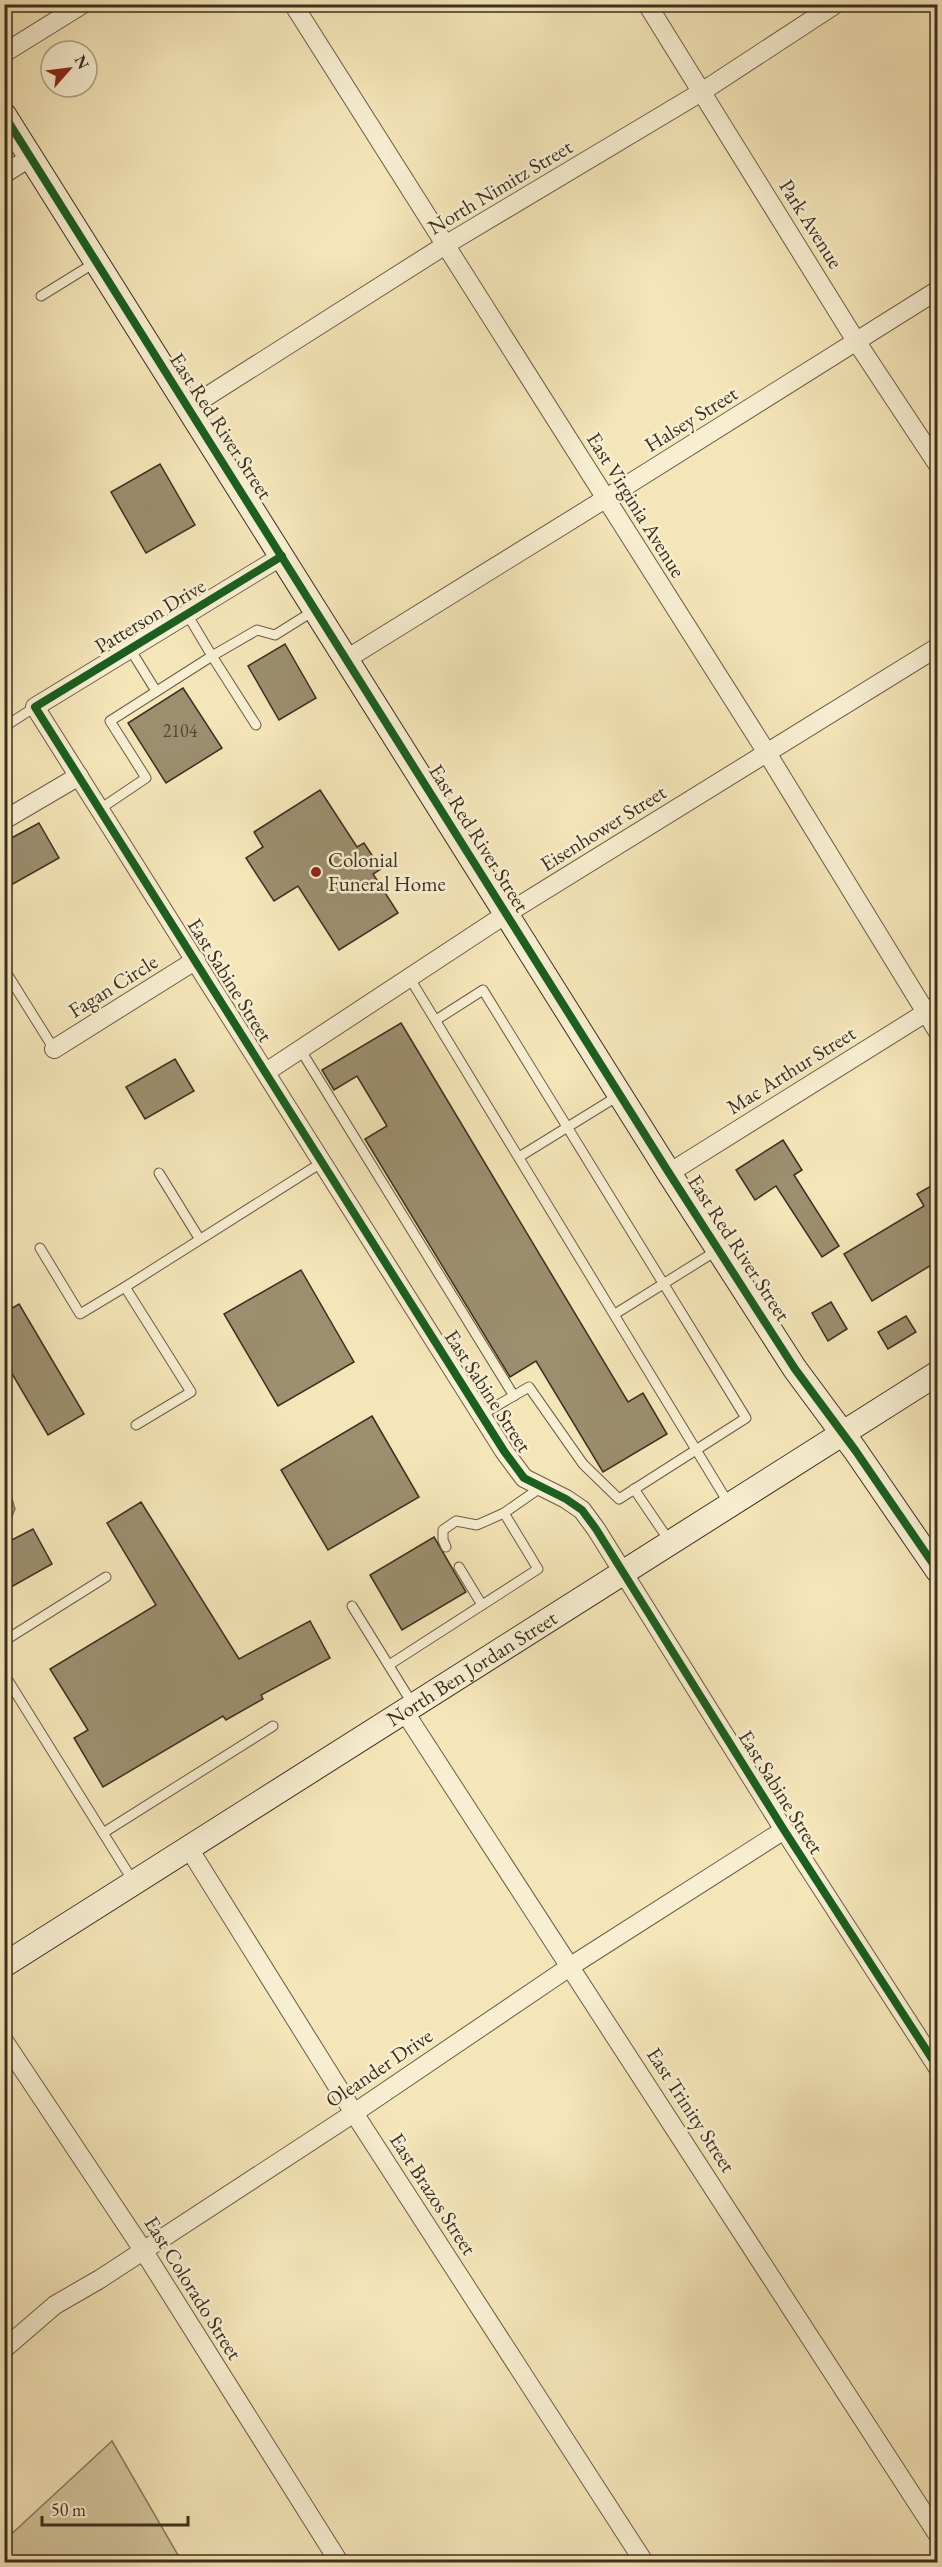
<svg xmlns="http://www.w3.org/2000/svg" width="942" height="2567" viewBox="0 0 942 2567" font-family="'EB Garamond',serif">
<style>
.green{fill:#d6c79f;stroke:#897b5f;stroke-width:1.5}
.water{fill:#b6a885;stroke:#85785c;stroke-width:1.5}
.building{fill:#9c8e6f;stroke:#3c2f1f;stroke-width:1.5}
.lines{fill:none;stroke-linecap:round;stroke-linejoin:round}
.lane-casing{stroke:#6a5d46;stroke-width:11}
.street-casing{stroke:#6a5d46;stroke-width:20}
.secondary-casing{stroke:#3c2f1f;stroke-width:26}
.lane{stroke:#f8efd2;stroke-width:9}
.street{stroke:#f8efd2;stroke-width:18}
.secondary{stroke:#f8efd2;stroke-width:24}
.cycleway-casing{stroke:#f8efd2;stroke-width:11}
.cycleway{stroke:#1b5e20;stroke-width:8}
.poi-dot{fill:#8f2418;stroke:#f8efd2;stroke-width:2}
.labels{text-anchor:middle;stroke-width:5;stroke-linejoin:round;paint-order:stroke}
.number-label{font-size:18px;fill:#544733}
.street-label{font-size:21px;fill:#3c2f1f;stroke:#f8efd2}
.poi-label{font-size:21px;fill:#3c2f1f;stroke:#f8efd2;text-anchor:start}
</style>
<rect width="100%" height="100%" fill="#f5e6b9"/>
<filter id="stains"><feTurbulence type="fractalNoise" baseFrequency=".00333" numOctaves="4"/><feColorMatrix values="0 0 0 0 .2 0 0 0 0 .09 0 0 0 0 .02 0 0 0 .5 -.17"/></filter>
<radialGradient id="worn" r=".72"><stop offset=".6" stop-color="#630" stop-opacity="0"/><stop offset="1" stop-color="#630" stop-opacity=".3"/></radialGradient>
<polygon class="green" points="112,2441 182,2562 5,2562 5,2540"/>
<polygon class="water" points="5,1488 12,1499 15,1509 10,1521 5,1523"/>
<g class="building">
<polygon points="160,464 195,525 146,553 111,492"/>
<polygon points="285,644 316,698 279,720 248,666"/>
<polygon points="183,688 222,748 166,783 128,723"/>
<polygon points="320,790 357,847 364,843 381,869 373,874 398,913 339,950 298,886 274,901 246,858 263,847 254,832"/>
<polygon points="39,823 59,858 4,889 4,842"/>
<polygon points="401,1023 628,1402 643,1393 667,1434 603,1472 536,1361 510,1377 365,1139 387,1126 357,1076 334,1090 322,1070"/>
<polygon points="175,1059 194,1091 145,1119 126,1087"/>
<polygon points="783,1140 802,1170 794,1175 839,1246 822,1257 776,1186 755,1200 736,1170"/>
<polygon points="938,1182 938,1261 872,1301 844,1254 924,1206 917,1194"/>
<polygon points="301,1270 354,1362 278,1406 224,1314"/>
<polygon points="831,1302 847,1329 828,1341 812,1313"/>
<polygon points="19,1304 84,1414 48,1435 4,1360 4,1313"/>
<polygon points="906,1316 916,1332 888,1349 878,1332"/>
<polygon points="372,1416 419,1497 328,1550 281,1470"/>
<polygon points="141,1502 239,1659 310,1621 330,1658 261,1695 263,1699 226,1720 223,1716 103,1787 74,1738 88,1730 50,1669 156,1605 107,1523"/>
<polygon points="33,1529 52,1564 4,1591 4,1544"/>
<polygon points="434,1537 466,1592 402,1630 370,1575"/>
</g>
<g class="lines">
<g class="lane-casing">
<g id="lane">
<polyline points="41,296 96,262"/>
<polyline points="130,649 156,691"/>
<polyline points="256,725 212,656 257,630 275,635 315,610"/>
<polyline points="4,727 35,707"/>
<polyline points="100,809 146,778 110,721 212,656 187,614"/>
<polyline points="4,969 54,1049"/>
<polyline points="409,977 729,1504"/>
<polyline points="436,1020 483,990 746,1418 619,1499 583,1464 529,1387 481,1415"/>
<polyline points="300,1049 514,1396"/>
<polyline points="519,1157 618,1096"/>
<polyline points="159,1173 199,1238"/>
<polyline points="40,1248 80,1314 125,1287"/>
<polyline points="615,1314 716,1251"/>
<polyline points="136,1425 191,1392 125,1287 321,1163"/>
<polyline points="634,1489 670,1542"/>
<polyline points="446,1547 443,1540 443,1530 456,1521 477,1525 504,1513"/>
<polyline points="459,1567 482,1605"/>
<polyline points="352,1606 412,1703"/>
<polyline points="4,1641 106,1577"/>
<polyline points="389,1665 538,1569 504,1513 540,1488"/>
<polyline points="4,1674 133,1881"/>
<polyline points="103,1833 273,1726"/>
</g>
</g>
<g class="street-casing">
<g id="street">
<polyline points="293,4 767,753 938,1032"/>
<polyline points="647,4 856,341 938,465"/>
<polyline points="4,53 83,4"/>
<polyline points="4,174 31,157"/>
<polyline points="187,409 447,244 703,91 836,4"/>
<polyline points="282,556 35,707 504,1451 524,1478 566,1499 582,1510 596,1529 784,1830 938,2068"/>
<polyline points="345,660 605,499 938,290"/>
<polyline points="4,820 79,776"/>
<polyline points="54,1049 196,960"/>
<polyline points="266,1072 506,914 938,647"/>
<polyline points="669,1173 938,1005"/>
<polyline points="404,1711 938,2535"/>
<polyline points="188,1847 354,2113 644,2562"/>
<polyline points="4,2041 143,2250 339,2562"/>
<polyline points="4,2349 55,2305 100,2279 354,2113 571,1966 784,1830"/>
</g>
</g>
<g class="secondary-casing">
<g id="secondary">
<polyline points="4,115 669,1173 795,1369 855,1450 938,1571"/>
<path id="s1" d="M4,1965L938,1373"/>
</g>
</g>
<use href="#lane" class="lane"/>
<use href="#street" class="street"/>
<use href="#secondary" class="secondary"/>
<g class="cycleway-casing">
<g id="cycleway">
<polyline points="4,115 669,1173 795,1369 855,1450 938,1571"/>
<polyline points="282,556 35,707 504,1451 524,1478 566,1499 582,1510 596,1529 784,1830 938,2068"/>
</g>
</g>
<use href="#cycleway" class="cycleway"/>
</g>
<circle class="poi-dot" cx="316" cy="872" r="6"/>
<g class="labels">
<g class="number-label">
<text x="180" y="737">2104</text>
</g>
<g class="street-label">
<text transform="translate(500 187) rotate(-31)" y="7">North Nimitz Street</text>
<text transform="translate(811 224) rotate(58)" y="7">Park Avenue</text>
<text transform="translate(691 419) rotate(-32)" y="7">Halsey Street</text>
<text transform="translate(221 426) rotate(57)" y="7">East Red River Street</text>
<text transform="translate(636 505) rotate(58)" y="7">East Virginia Avenue</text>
<text transform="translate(150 616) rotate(-31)" y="7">Patterson Drive</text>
<text transform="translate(603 828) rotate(-32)" y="7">Eisenhower Street</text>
<text transform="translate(479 838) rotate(58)" y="7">East Red River Street</text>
<text transform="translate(230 980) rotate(58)" y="7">East Sabine Street</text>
<text transform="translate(113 986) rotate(-32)" y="7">Fagan Circle</text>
<text transform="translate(791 1070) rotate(-32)" y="7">Mac Arthur Street</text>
<text transform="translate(739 1248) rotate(57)" y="7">East Red River Street</text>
<text transform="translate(488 1391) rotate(57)" y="7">East Sabine Street</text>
<text dy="7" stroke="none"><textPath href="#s1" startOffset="554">North Ben Jordan Street</textPath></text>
<text transform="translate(781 1792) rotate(58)" y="7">East Sabine Street</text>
<text transform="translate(379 2068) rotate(-34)" y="7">Oleander Drive</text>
<text transform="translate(691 2110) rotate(57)" y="7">East Trinity Street</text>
<text transform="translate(433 2194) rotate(57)" y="7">East Brazos Street</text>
<text transform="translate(193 2288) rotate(58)" y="7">East Colorado Street</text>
</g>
<g class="poi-label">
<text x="328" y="867">Colonial<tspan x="328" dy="24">Funeral Home</tspan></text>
</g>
</g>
<rect width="942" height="2567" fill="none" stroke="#f5e6b9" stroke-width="24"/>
<rect x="6" y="6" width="930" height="2555" fill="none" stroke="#3c2f1f" stroke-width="3"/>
<rect x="12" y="12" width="918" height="2543" fill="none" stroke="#3c2f1f" stroke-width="1.5"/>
<g transform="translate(69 69) rotate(62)"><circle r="28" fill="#f8efd2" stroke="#ada28a" stroke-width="1.5"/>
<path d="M0-4.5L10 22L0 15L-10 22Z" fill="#8f2418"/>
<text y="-9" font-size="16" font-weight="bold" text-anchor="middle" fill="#3c2f1f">N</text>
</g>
<path d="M42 2516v9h146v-9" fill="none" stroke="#3c2f1f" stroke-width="3"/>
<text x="51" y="2516" font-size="18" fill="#3c2f1f" stroke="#f8efd2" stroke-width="4.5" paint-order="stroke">50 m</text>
<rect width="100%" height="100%" filter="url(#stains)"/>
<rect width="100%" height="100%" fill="url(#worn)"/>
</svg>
